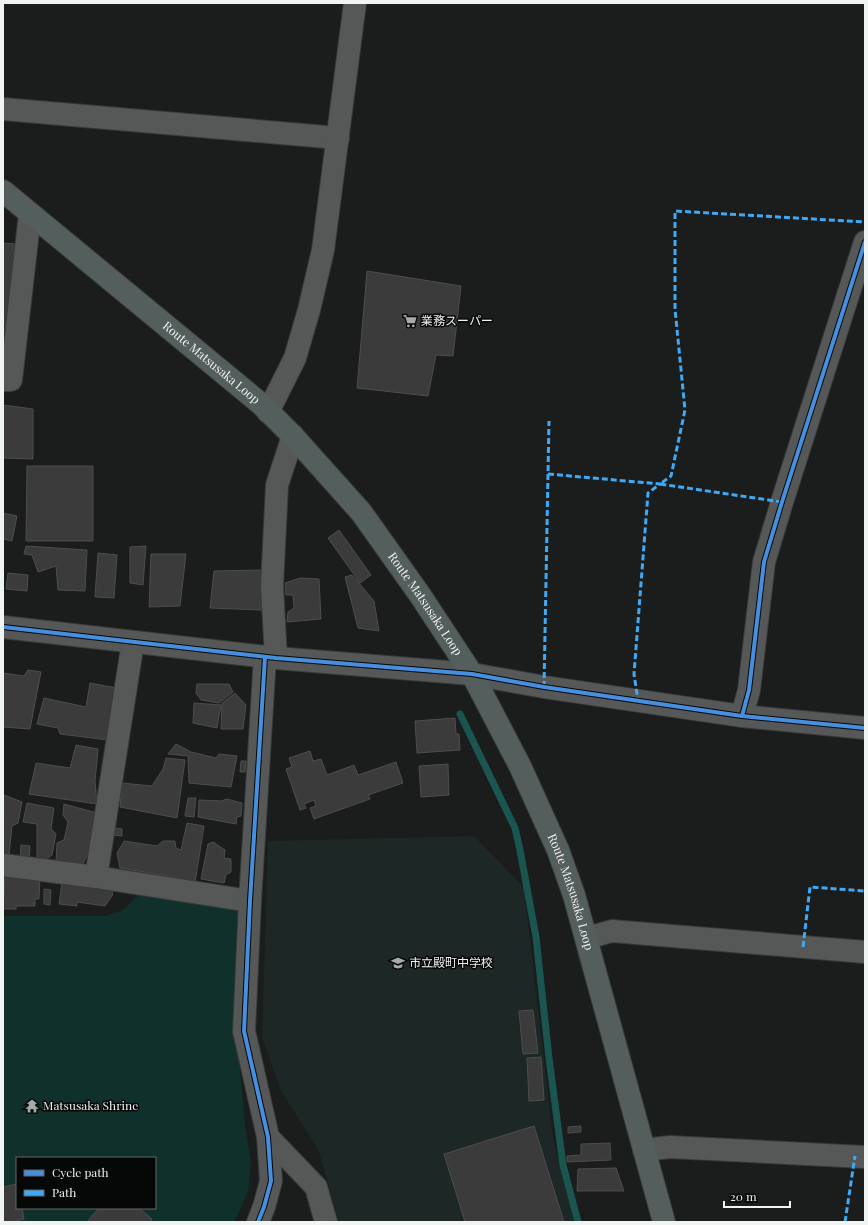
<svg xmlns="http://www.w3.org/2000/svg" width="868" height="1225" viewBox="0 0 868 1225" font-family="'Playfair Display','Noto Sans JP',serif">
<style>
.built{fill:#1d2726}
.green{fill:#10302c;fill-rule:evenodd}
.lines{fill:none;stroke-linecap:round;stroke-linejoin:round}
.stream{stroke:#1a5550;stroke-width:7}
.building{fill:#3b3b3b;stroke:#4d4d4e}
.minor-casing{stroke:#383a39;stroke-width:24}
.major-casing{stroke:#383a39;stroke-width:24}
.minor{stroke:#565858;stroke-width:22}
.major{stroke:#545e5d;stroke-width:22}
.quiet{stroke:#3fa9f5;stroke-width:3;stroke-dasharray:6 3;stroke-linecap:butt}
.cycleway-casing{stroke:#060707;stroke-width:6}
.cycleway{stroke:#468fdf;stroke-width:4}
.labels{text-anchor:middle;stroke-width:3;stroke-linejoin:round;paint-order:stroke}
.poi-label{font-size:12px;fill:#f0f4f3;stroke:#060707;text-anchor:start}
.street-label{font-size:12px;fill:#f0f4f3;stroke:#060707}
</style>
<rect width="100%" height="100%" fill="#1a1d1c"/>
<polygon class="built" points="474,836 515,878 524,888 553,1138 574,1222 339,1222 318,1149 281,1091 262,1037 268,841"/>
<path class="green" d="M147,892L235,907L240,914L237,1035L245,1126L251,1163L248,1192L234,1222H3V916H106L123,910L138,895ZM17,1158H155V1208H17Z"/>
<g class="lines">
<polyline class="stream" points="460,714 515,828 520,850 536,937 549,1058 563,1165 578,1222"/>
</g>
<g class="building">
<polygon points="3,243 15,244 3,353"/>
<polygon points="367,271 461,286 453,356 436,355 428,396 357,388"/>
<polygon points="3,405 33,409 33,459 3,458"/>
<polygon points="27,466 93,466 93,541 26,541"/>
<polygon points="3,513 17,516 12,541 3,539"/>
<polygon points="339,530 371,575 360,583 328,538"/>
<polygon points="26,546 87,550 85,591 58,590 56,566 38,572 32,555 24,554"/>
<polygon points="146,546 143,585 130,583 130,547"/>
<polygon points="98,553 117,555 114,598 95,597"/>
<polygon points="151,554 186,554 180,606 149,607"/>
<polygon points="263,570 261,610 210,608 214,571"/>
<polygon points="8,573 28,575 27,591 6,589"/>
<polygon points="352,575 374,601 379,631 358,628 345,577"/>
<polygon points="300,578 319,579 321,619 287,622 288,612 294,608 293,595 286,595 285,583"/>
<polygon points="28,670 41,672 30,729 3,727 3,673 24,676"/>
<polygon points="90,683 117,688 108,740 60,734 58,728 37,724 44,698 86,707"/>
<polygon points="197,684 229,684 233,692 219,703 201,700 196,693"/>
<polygon points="235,693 246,705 243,729 221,729 222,703"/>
<polygon points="194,703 221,705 217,728 193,723"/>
<polygon points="455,718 456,734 459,734 460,750 417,753 415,721"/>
<polygon points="176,744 191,752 216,758 219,754 237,756 231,787 189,783 188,756 168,754"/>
<polygon points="76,745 98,749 95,781 97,804 29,794 36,763 70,768"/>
<polygon points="310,751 313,761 321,759 327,775 354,765 358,775 396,762 403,783 368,795 370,799 314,819 310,808 316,806 314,800 304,804 306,808 300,810 286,769 292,767 289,758"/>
<polygon points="166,758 185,760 177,818 120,807 122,783 152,786 163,769"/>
<polygon points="241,761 246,761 245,772 240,772"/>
<polygon points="448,764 449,795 421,797 419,766"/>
<polygon points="4,795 22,802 18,823 12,826 9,855 3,853"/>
<polygon points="188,798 196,798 194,817 185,816"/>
<polygon points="227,799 242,803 241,816 237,817 236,824 198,817 199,800 221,801"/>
<polygon points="27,803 54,808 51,829 56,834 52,855 44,861 37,858 37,824 23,822"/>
<polygon points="64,804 97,813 92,846 79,871 56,864 57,843 64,840 68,822 63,815"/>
<polygon points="187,823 204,826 195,883 179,883 178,878 120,868 117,853 124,841 157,846 163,841 175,841 176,848 181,850"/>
<polygon points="115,828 122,829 122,836 114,835"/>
<polygon points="213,842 225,850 224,858 231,859 231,872 226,875 224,883 201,879 208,844"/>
<polygon points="21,845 30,846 29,860 20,860"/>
<polygon points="5,876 40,877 39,899 35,899 35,906 16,906 16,909 3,909"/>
<polygon points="62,883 113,890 112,896 105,906 77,902 77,906 59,904"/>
<polygon points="44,889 51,890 50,905 44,904"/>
<polygon points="533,1010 538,1053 523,1054 519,1011"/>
<polygon points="541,1057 544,1100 529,1101 527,1058"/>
<polygon points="534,1126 564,1222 465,1222 444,1154"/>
<polygon points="581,1126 581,1132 568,1133 568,1127"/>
<polygon points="610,1143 611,1160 567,1162 567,1156 581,1155 581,1144"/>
<polygon points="616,1168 624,1191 577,1191 578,1169"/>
<polygon points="17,1184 17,1208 22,1208 24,1219 12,1222 3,1222 3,1187"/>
<polygon points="99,1208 139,1208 152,1219 150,1222 87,1222"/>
</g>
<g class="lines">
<g class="minor-casing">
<g id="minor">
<polyline points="3,109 338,138"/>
<polyline points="3,380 11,380 30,214"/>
<polyline points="268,412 295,358 309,310 323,250 355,3"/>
<polyline points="3,627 276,658 472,674 544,687 742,716 865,728"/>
<polyline points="276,658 272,586 277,485 293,436"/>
<polyline points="742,716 749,690 764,562 782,502 865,242"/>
<polyline points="3,865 96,877 250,901"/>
<polyline points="96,877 133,642"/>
<polyline points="587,938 612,931 865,952"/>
<polyline points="268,1137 316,1187 326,1222"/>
<polyline points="644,1150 670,1147 865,1157"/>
<polyline points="258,1222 264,1207 271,1181 268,1137 244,1031 250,901 265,657"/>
</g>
</g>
<g class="major-casing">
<g id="major">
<path id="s1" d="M3,191L261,404L293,436L361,512L420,595L472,674L520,766L558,850L574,895L664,1222"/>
</g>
</g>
<use href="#minor" class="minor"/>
<use href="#major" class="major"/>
<g class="quiet">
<polyline points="548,474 660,484 648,493 634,674 638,701"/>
<polyline points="782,502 660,484 671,476 685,410 675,309 675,211 865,222"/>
<polyline points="544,687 549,421"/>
<polyline points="803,947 810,887 865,891"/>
<polyline points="845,1222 855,1156"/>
</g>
<g class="cycleway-casing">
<g id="cycleway">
<polyline points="3,627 276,658 472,674 544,687 742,716 865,728"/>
<polyline points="742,716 749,690 764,562 782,502 865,242"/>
<polyline points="258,1222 264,1207 271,1181 268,1137 244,1031 250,901 265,657"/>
</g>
</g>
<use href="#cycleway" class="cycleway"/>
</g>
<defs>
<g id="supermarket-bare" transform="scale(1.08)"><path d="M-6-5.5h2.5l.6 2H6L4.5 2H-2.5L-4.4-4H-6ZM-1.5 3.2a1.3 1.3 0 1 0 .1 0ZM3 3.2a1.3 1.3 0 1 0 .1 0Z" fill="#a5a9a8" stroke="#060707" stroke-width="2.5" paint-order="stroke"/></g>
<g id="school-bare" transform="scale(1.08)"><path d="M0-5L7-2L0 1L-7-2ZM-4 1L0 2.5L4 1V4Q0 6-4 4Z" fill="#a5a9a8" stroke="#060707" stroke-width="2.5" paint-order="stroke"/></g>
<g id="temple-bare" transform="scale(1.08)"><path d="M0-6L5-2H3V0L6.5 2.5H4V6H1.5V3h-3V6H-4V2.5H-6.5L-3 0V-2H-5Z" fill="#a5a9a8" stroke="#060707" stroke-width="2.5" paint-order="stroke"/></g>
</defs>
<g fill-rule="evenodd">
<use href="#supermarket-bare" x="410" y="321"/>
<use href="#school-bare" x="398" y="963"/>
<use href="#temple-bare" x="32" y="1106"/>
</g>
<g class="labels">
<g class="poi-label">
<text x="421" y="325">業務スーパー</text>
<text x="409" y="967">市立殿町中学校</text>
<text x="43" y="1110">Matsusaka Shrine</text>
</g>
<g class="street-label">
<text dy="4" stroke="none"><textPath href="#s1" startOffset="270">Route Matsusaka Loop</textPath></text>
<text dy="4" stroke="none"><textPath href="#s1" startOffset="594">Route Matsusaka Loop</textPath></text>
<text dy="4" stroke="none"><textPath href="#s1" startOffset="918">Route Matsusaka Loop</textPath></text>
</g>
</g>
<rect width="868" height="1225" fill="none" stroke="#f0f4f3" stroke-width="8"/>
<rect x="16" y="1157" width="140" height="52" fill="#060707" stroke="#646665"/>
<rect x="24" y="1170" width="20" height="6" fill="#468fdf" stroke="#646665"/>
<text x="52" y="1177" font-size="12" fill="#f0f4f3">Cycle path</text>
<rect x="24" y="1190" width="20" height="6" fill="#3fa9f5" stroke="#646665"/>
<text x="52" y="1197" font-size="12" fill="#f0f4f3">Path</text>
<path d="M724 1201v6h66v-6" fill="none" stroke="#f0f4f3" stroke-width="2"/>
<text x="730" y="1201" font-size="12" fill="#f0f4f3" stroke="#060707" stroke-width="3" paint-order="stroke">20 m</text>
</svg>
